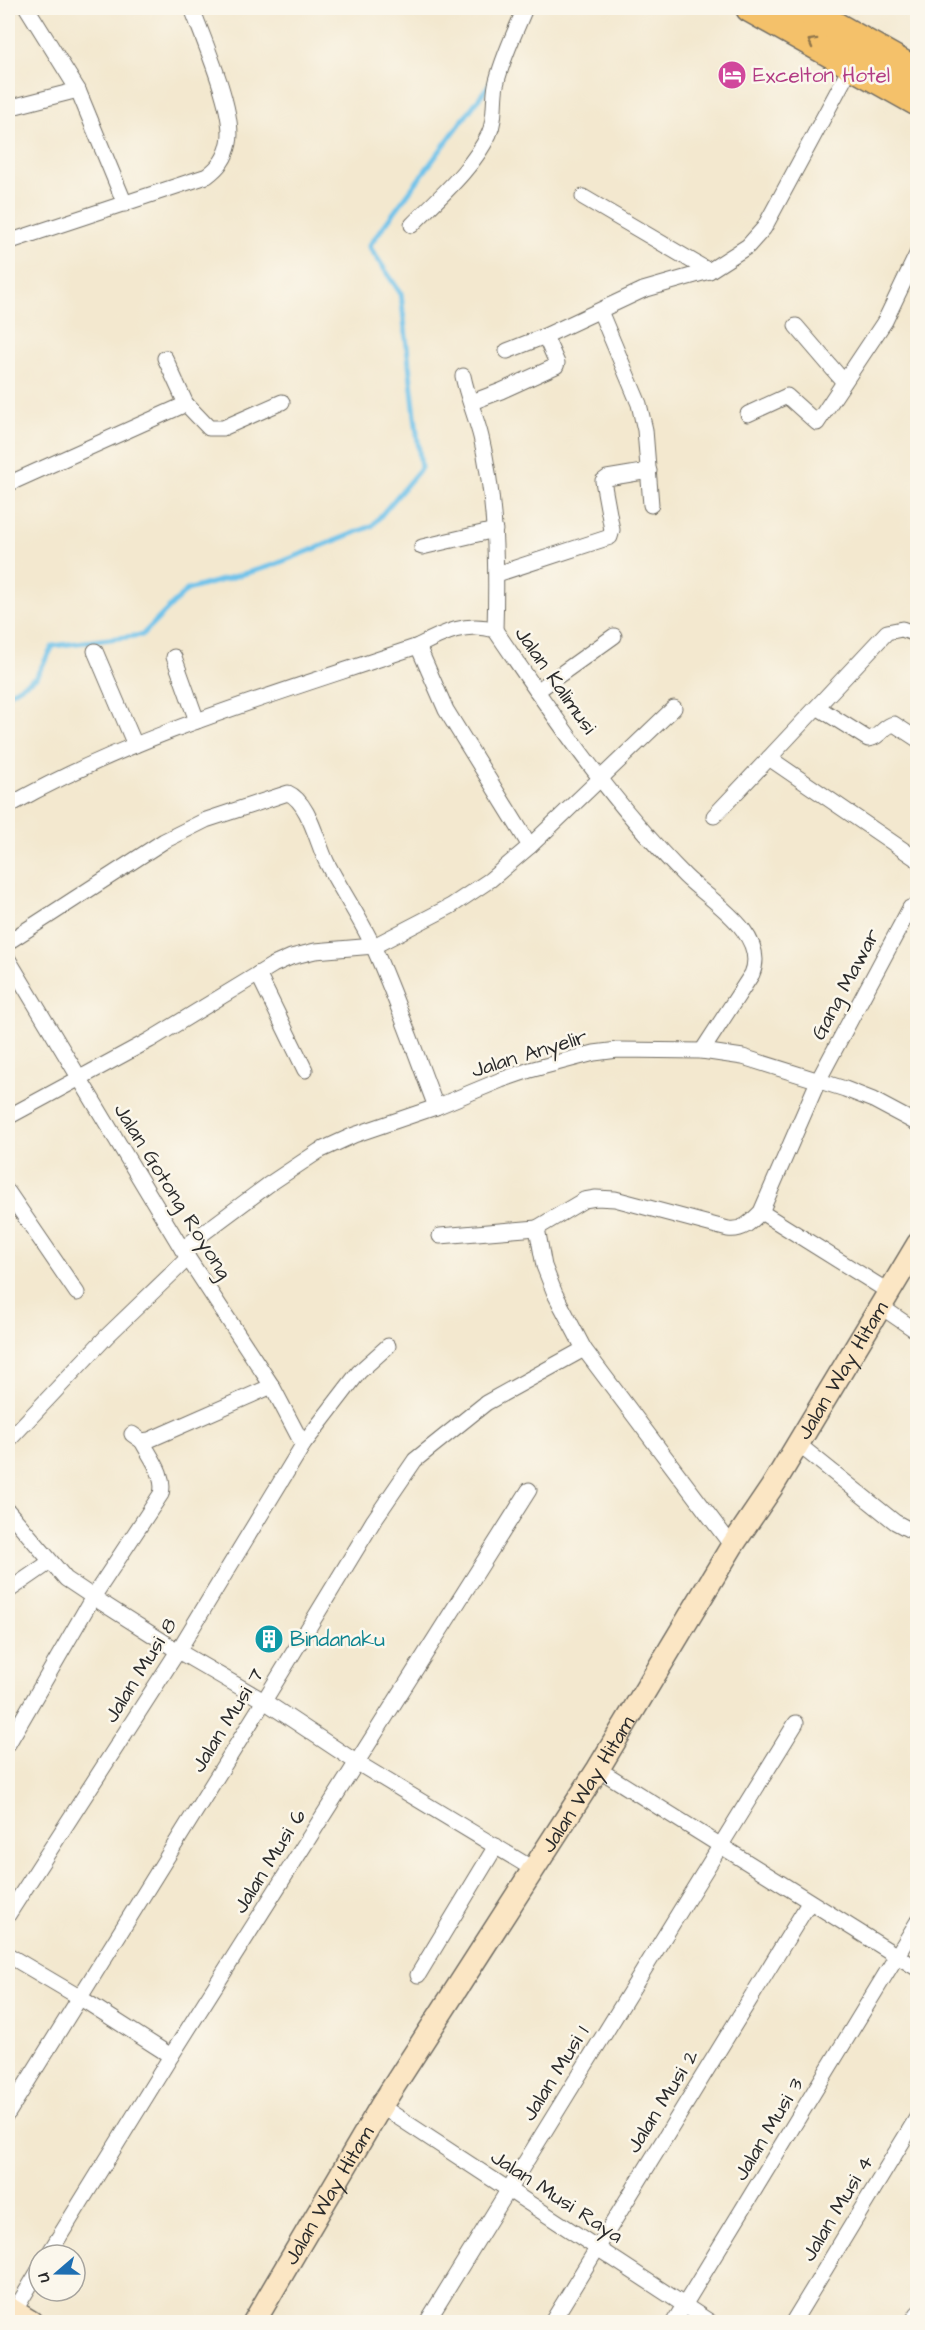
<svg xmlns="http://www.w3.org/2000/svg" width="925" height="2330" viewBox="0 0 925 2330" font-family="'Architects Daughter',sans-serif">
<style>
.lines{fill:none;stroke-linecap:round;stroke-linejoin:round}
.stream{stroke:#6ec2ea;stroke-width:5}
.street-casing{stroke:#716d64;stroke-width:17}
.secondary-casing{stroke:#716d64;stroke-width:25}
.highway-casing{stroke:#716d64;stroke-width:31}
.street{stroke:#fff;stroke-width:15}
.secondary{stroke:#fbe6c4;stroke-width:22}
.highway{stroke:#f4c16b;stroke-width:28}
.oneway{stroke:#90764b}
.labels{text-anchor:middle;stroke-width:5;stroke-linejoin:round;paint-order:stroke}
.hotel-label{font-size:21px;fill:#b23c85;stroke:#fbf7ec;text-anchor:start}
.street-label{font-size:21px;fill:#2b2b2b;stroke:#fbf7ec}
.culture-label{font-size:21px;fill:#0d838f;stroke:#fbf7ec;text-anchor:start}
</style>
<rect width="100%" height="100%" fill="#fbf7ec"/>
<filter id="ink" filterUnits="userSpaceOnUse"><feTurbulence type="fractalNoise" baseFrequency=".0167" numOctaves="2"/><feDisplacementMap in="SourceGraphic" scale="12" xChannelSelector="R" yChannelSelector="G"/><feConvolveMatrix kernelMatrix="1 2 1 2 8 2 1 2 1" color-interpolation-filters="sRGB"/></filter>
<filter id="wash" filterUnits="userSpaceOnUse"><feTurbulence type="fractalNoise" baseFrequency=".008" numOctaves="4" result="noise"/><feDisplacementMap in="SourceGraphic" scale="24" xChannelSelector="R" yChannelSelector="G"/><feGaussianBlur stdDeviation="1.35" result="paint"/><feColorMatrix in="noise" values="0 0 0 0 0 0 0 0 0 0 0 0 0 0 0 0 0 1.4 0 .05"/><feComposite in="paint" operator="in"/></filter>
<g filter="url(#wash)">
<rect width="100%" height="100%" fill="#f3e8cf"/>
<g class="lines">
<polyline class="stream" points="8,694 36,677 53,646 142,635 187,590 271,566 372,526 421,468 401,294 369,246 491,82"/>
</g>
</g>
<g filter="url(#ink)">
<g class="lines">
<g class="street-casing">
<g id="street">
<polyline points="27,8 78,90 125,204"/>
<polyline points="8,108 78,90"/>
<polyline points="583,197 709,271"/>
<path d="M412,225C439,197 472,170 489,134C496,119 493,101 496,85C502,58 515,33 525,8"/>
<path d="M8,242L207,176C219,167 226,158 229,143C236,113 203,39 192,8"/>
<polyline points="600,311 639,404 645,430 651,505"/>
<polyline points="796,326 844,382"/>
<polyline points="507,351 545,336 643,290 709,271 748,246 764,228 854,61"/>
<polyline points="165,358 186,404 209,428 223,428 282,402"/>
<path d="M463,376C467,396 476,417 481,437C496,500 497,566 495,630"/>
<polyline points="472,402 501,391 556,366 557,363 545,336"/>
<polyline points="748,414 787,396 817,423 885,321 918,252"/>
<polyline points="8,484 186,404"/>
<polyline points="422,547 495,530"/>
<polyline points="497,574 610,537 612,530 603,481 607,478 649,471"/>
<polyline points="918,635 902,629 887,632 769,758 918,860"/>
<polyline points="418,646 446,710 530,846"/>
<polyline points="95,651 135,745"/>
<polyline points="174,657 197,721"/>
<polyline points="537,691 614,636"/>
<path d="M817,707L868,739C880,738 883,726 894,724L917,739"/>
<path d="M8,806C135,734 280,693 418,646C443,633 467,621 495,630C553,715 611,802 685,876C709,900 769,934 752,974L702,1051"/>
<polyline points="714,816 769,758"/>
<path d="M8,942L164,841L206,820L288,793C309,802 317,843 327,863C342,892 361,919 374,948C397,1000 416,1054 436,1107"/>
<polyline points="8,959 182,1249 272,1386 303,1445"/>
<polyline points="258,974 305,1070"/>
<polyline points="8,1117 150,1040 273,965 291,957 315,951 374,946 451,906 490,880 530,846 674,708"/>
<polyline points="8,1192 77,1293"/>
<polyline points="761,1212 889,1292"/>
<polyline points="440,1236 537,1228"/>
<polyline points="182,1249 268,1185 319,1151 354,1135 436,1107 501,1080 530,1070 594,1053 618,1050 702,1051 743,1057 845,1089 873,1100 918,1124"/>
<polyline points="880,1306 918,1332"/>
<polyline points="132,1434 142,1441 149,1440 272,1386"/>
<polyline points="8,1441 107,1336 188,1258"/>
<polyline points="798,1444 895,1522 910,1530 918,1528"/>
<polyline points="8,1511 66,1579 93,1597 178,1651 264,1701 356,1762 533,1869"/>
<path d="M732,1546L584,1349L555,1294L544,1266L537,1228L584,1200L596,1198L615,1199L728,1229C743,1231 751,1222 761,1212L819,1079L910,908"/>
<polyline points="8,1591 50,1562"/>
<path d="M8,1744L93,1597L161,1494C166,1475 150,1457 142,1441"/>
<polyline points="598,1769 918,1969"/>
<polyline points="8,1915 178,1651 303,1445 359,1372 388,1346"/>
<polyline points="8,1955 79,1997 171,2056"/>
<polyline points="418,1975 496,1846"/>
<polyline points="381,2106 710,2322"/>
<polyline points="8,2113 264,1701 374,1520 415,1460 486,1403 584,1349"/>
<polyline points="48,2255 171,2056 529,1490"/>
<polyline points="8,2322 39,2270"/>
<polyline points="427,2322 796,1723"/>
<polyline points="552,2322 809,1903"/>
<polyline points="674,2322 918,1921"/>
<polyline points="793,2322 918,2116"/>
<polyline points="912,2322 918,2313"/>
</g>
</g>
<g class="secondary-casing">
<g id="secondary">
<polyline points="8,2308 31,2322"/>
<path id="s1" d="M254,2322L381,2106L598,1769L732,1546L772,1487L918,1244"/>
</g>
</g>
<g class="highway-casing">
<g id="highway">
<polyline points="750,8 918,102"/>
<polyline points="803,8 918,73"/>
</g>
</g>
<use href="#street" class="street"/>
<use href="#secondary" class="secondary"/>
<use href="#highway" class="highway"/>
</g>
<defs><path id="oneway-chevron" d="M-2-3.5L2.5 0L-2 3.5" fill="none" stroke-width="1.6" stroke-linecap="round" stroke-linejoin="round" transform="scale(1.5)"/></defs>
<use class="oneway" href="#oneway-chevron" transform="translate(812 42) rotate(-151)"/>
</g>
<defs>
<g id="hotel-disc" transform="scale(1.5)"><circle r="9.5" fill="#d1479c" stroke="#fbf7ec"/><path d="M-6-4.5h1.5V1H6V5H4.5V3h-9V5H-6ZM-4 0a1.8 1.8 0 1 1 3.6 0ZM.5 0V-2.5h3Q6-2.5 6 0Z" fill="#fff"/></g>
<g id="building-disc" transform="scale(1.5)"><circle r="9.5" fill="#0f9aa8" stroke="#fbf7ec"/><path d="M-4-6H4V6H1V3H-1V6H-4ZM-2.5-4.3h1.7v1.8h-1.7ZM.8-4.3h1.7v1.8H.8ZM-2.5-1h1.7V.8h-1.7ZM.8-1h1.7V.8H.8Z" fill="#fff"/></g>
</defs>
<g fill-rule="evenodd">
<use href="#hotel-disc" x="732" y="75"/>
<use href="#building-disc" x="269" y="1639"/>
</g>
<g class="labels">
<g class="hotel-label">
<text x="753" y="82">Excelton Hotel</text>
</g>
<g class="street-label">
<text transform="translate(556 680) rotate(55)" y="7">Jalan Kalimusi</text>
<text transform="translate(845 984) rotate(-62)" y="7">Gang Mawar</text>
<text transform="translate(529 1053) rotate(-17)" y="7">Jalan Anyelir</text>
<text transform="translate(173 1191) rotate(58)" y="7">Jalan Gotong Royong</text>
<text dy="7" stroke="none"><textPath href="#s1" startOffset="1119">Jalan Way Hitam</textPath></text>
<text transform="translate(140 1670) rotate(-58)" y="7">Jalan Musi 8</text>
<text transform="translate(227 1720) rotate(-58)" y="7">Jalan Musi 7</text>
<text dy="7" stroke="none"><textPath href="#s1" startOffset="633">Jalan Way Hitam</textPath></text>
<text transform="translate(269 1861) rotate(-58)" y="7">Jalan Musi 6</text>
<text transform="translate(555 2073) rotate(-58)" y="7">Jalan Musi 1</text>
<text transform="translate(662 2101) rotate(-58)" y="7">Jalan Musi 2</text>
<text transform="translate(768 2129) rotate(-59)" y="7">Jalan Musi 3</text>
<text dy="7" stroke="none"><textPath href="#s1" startOffset="147">Jalan Way Hitam</textPath></text>
<text transform="translate(557 2196) rotate(33)" y="7">Jalan Musi Raya</text>
<text transform="translate(837 2208) rotate(-59)" y="7">Jalan Musi 4</text>
</g>
<g class="culture-label">
<text x="290" y="1646">Bindanaku</text>
</g>
</g>
<rect width="925" height="2330" fill="none" stroke="#fbf7ec" stroke-width="30"/>
<g transform="translate(57 2273) rotate(250)"><circle r="28" fill="#fbf7ec" stroke="#a8a59f" stroke-width="1.5"/>
<path d="M0-4.5L10 22L0 15L-10 22Z" fill="#1f6fb2"/>
<text y="-9" font-size="16" font-weight="bold" text-anchor="middle" fill="#2b2b2b">U</text>
</g>
</svg>
